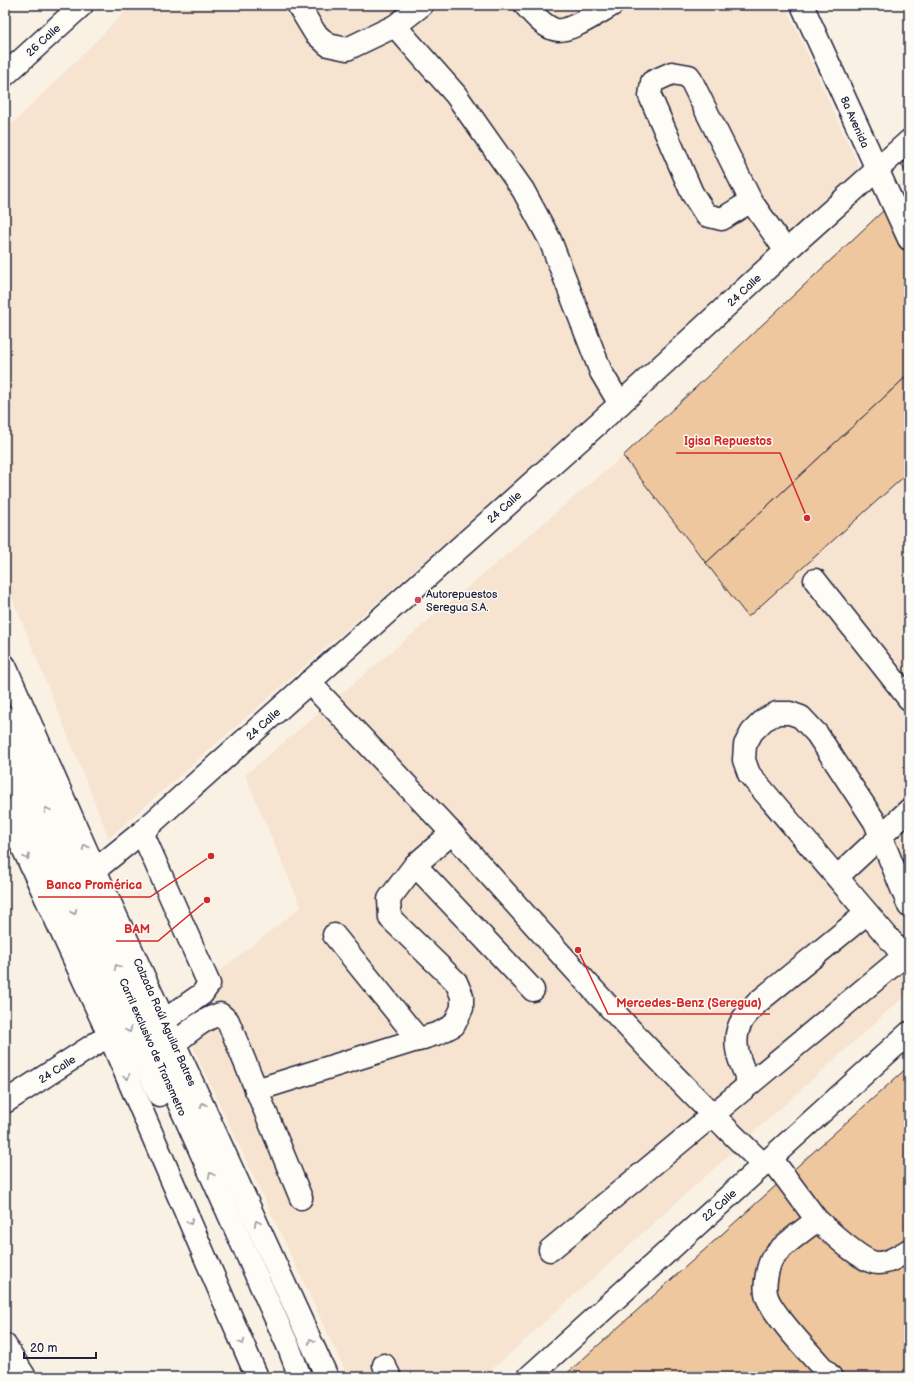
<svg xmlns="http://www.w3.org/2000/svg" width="914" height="1382" viewBox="0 0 914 1382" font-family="'Balsamiq Sans',sans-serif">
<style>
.built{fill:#f6e4d0}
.building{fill:#eec79e;stroke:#22223b}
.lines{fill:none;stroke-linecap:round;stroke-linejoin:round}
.minor-casing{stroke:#22223b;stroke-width:25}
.highway-casing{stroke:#22223b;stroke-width:25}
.path{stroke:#22223b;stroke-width:2.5;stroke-dasharray:3 3;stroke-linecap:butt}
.minor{stroke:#fdfcf7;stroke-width:22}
.highway{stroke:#fdfcf7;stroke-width:22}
.oneway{stroke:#9a9aa2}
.poi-dot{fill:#d1495b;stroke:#fdfcf7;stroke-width:1.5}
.labels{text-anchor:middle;stroke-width:3;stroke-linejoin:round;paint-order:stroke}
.street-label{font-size:11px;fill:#22223b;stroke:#fdfcf7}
.poi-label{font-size:11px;fill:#22223b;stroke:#fdfcf7;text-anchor:start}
.leader{fill:none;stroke:#d62828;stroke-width:1.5}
.callout-dot{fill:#d62828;stroke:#fdfcf7;stroke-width:1.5}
.callout-label{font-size:12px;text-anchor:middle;font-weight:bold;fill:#d62828;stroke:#fdfcf7;stroke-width:3;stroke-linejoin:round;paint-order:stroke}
</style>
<rect width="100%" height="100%" fill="#faf1e5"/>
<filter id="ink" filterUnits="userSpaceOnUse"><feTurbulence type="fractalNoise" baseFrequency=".025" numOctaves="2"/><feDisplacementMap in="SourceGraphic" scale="8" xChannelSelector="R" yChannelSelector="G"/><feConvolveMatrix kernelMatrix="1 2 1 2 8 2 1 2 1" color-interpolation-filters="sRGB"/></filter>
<g filter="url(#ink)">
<g class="built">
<polygon points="132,5 785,5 863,176 109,838 5,580 5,131"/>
<polygon points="623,456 748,617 909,472 909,992 484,1377 348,1377 174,1007 301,907 245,775"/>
</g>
<g class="building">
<polygon points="909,158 909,178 901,164"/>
<polygon points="885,209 909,257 909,374 706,563 623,456"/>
<polygon points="909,374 909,472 748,617 706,563"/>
<polygon points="909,1066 909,1377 563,1377"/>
</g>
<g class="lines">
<g class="minor-casing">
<g id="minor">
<polyline points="298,5 315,33 328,45 347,49 395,26 422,5"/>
<path d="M525,5C533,14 542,25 553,29C567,35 599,12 612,5"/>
<polyline points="802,5 909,239"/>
<polyline points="395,26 456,95 523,190 550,240 601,372 620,404"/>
<polyline points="5,75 82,5"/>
<polyline points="751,201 722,219 706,215 692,193 650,96 652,82 672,73 689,76 751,201 786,251"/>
<polyline points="815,580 909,699"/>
<polyline points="309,682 452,833"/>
<polyline points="5,717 289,1348 300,1377"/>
<polyline points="5,762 159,1095"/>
<polyline points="142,832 209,984 202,994 165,1020"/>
<polyline points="415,865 533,990"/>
<polyline points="95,870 142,832 620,404 786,251 909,141"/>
<polyline points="837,877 909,810"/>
<polyline points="909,906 875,822 817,734 801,717 790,713 777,713 764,720 752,732 745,745 744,760 749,774 909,962"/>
<polyline points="334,935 419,1040"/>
<path d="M175,1043C189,1032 203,1019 220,1014L228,1021L301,1198"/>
<path d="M750,1084C740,1064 729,1040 743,1019C747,1013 753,1008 758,1002L867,913"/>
<path d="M256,1090L439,1033L454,1025L462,1008V996L456,982L390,918L389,899L415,865L452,833C553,946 654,1060 764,1165"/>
<polyline points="5,1102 109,1035"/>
<polyline points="771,1158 817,1220"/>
<polyline points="550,1250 904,956"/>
<polyline points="5,1345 25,1377"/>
<polyline points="384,1365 390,1377"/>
<polyline points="529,1377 909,1033"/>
<path d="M831,1377C817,1361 768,1311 766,1293C764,1285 768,1264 773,1257C782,1245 804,1230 817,1220C830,1231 862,1263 878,1263C889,1263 899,1256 909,1250"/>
</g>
</g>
<g class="highway-casing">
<g id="highway">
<polyline points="5,666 95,870 327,1377"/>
<polyline points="5,809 109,1035 257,1377"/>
</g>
</g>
<polyline class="path" points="5,626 7,630 5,631"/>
<use href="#minor" class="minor"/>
<use href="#highway" class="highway"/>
</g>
<defs><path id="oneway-chevron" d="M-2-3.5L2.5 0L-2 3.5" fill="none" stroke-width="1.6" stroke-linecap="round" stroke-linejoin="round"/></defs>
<g class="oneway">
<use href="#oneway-chevron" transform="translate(47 810) rotate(-114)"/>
<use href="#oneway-chevron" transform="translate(85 847) rotate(-114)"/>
<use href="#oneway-chevron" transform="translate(27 857) rotate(65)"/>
<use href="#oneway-chevron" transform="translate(74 912) rotate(65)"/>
<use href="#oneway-chevron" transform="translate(117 967) rotate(-114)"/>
<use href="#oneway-chevron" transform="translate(129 1030) rotate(65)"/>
<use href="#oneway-chevron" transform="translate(127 1077) rotate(67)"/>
<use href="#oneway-chevron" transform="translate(203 1105) rotate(-114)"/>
<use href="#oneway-chevron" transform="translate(211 1175) rotate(-114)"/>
<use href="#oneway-chevron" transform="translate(190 1222) rotate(67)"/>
<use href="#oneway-chevron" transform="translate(257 1223) rotate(-115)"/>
<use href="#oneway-chevron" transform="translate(311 1341) rotate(-115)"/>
<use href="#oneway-chevron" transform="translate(242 1342) rotate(67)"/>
</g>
</g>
<circle class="poi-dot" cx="418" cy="600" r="4"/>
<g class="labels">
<g class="street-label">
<text transform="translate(43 40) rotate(-42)" y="4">26 Calle</text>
<text transform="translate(855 122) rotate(66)" y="4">8a Avenida</text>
<text transform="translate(744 290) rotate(-43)" y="4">24 Calle</text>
<text transform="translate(504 507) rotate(-42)" y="4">24 Calle</text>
<text transform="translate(263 724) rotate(-42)" y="4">24 Calle</text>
<text transform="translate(165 1022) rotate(66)" y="4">Calzada Raúl Aguilar Batres</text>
<text transform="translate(153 1047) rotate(66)" y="4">Carril exclusivo de Transmetro</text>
<text transform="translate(57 1069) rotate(-33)" y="4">24 Calle</text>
<text transform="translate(719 1205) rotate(-42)" y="4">22 Calle</text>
</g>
<g class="poi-label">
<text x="426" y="598">Autorepuestos<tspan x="426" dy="13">Seregua S.A.</tspan></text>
</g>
</g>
<path class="leader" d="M807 518L780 453H676M211 856L150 897H38M207 900L158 941H116M578 950L608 1014H770"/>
<g class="callout-dot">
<circle cx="807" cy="518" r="4"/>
<circle cx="211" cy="856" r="4"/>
<circle cx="207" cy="900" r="4"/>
<circle cx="578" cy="950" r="4"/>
</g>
<g class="callout-label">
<text x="728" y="445">Igisa Repuestos</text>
<text x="94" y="889">Banco Promérica</text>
<text x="137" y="933">BAM</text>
<text x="689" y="1007">Mercedes-Benz (Seregua)</text>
</g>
<rect width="914" height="1382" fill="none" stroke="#fdfcf7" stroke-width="20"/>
<rect x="10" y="10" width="894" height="1362" fill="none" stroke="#22223b" stroke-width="1.5" filter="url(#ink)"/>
<path d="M24 1352v6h72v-6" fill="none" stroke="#22223b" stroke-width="2"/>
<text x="30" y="1352" font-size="12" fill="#22223b" stroke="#fdfcf7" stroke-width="3" paint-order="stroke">20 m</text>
</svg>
